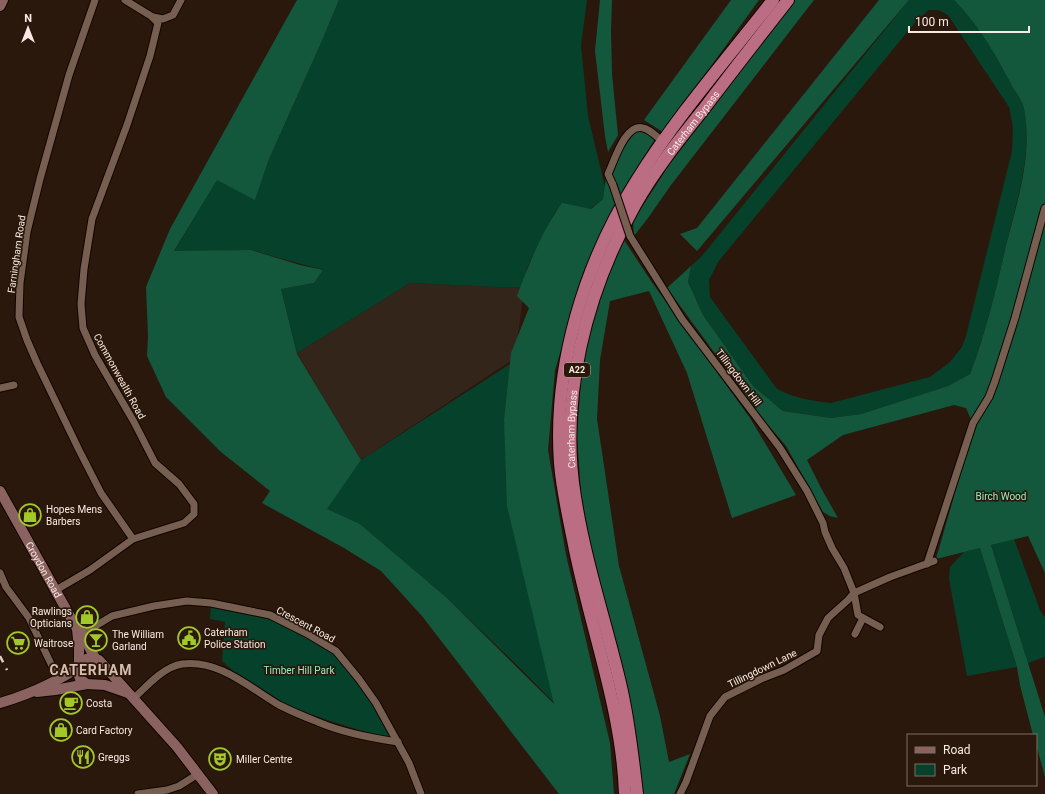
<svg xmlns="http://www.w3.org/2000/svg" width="1045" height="794" viewBox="0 0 1045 794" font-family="Roboto,sans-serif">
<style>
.industrial{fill:#34251a}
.green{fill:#06412b;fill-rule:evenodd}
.forest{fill:#13583d}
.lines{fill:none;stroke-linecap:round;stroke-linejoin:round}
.street-casing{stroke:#120400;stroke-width:9}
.secondary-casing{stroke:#120400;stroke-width:12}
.highway-casing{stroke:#120400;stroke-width:14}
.street{stroke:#765f51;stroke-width:7}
.secondary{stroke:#8a6360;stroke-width:10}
.highway{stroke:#ba6d83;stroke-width:12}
.rail{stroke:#ded0c7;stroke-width:2.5;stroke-dasharray:7 7;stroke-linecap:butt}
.street-bridge-casing{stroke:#120400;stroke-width:9;stroke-linecap:butt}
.street-bridge{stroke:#765f51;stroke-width:7}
.labels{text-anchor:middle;stroke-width:3.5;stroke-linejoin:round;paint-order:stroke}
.shield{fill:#2b180c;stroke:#baaba2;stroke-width:1}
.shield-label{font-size:9px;font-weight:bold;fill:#f8eae2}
.street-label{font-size:10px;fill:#f8eae2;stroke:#2b180c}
.park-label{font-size:10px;fill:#90efc2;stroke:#2b180c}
.poi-label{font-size:10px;fill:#f8eae2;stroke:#2b180c;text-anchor:start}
.district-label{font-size:14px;font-weight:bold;letter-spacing:1px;fill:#d7bead;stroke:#2b180c}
</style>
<rect width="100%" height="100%" fill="#2b180c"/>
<polygon class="industrial" points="410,283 524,288 515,358 361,460 297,353"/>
<g class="green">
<polygon points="339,0 587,0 581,45 588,116 605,187 603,199 590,209 562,204 554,214 527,268 524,288 410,283 297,353 281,289 314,283 323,270 251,250 174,252 217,179 255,199 269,159 321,43"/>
<path d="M909,0H954C979,25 997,57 1013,88C1017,94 1023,102 1024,109C1033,153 1016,203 1006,246C996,289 986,333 970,374L948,386L861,414L831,418L783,411L753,386L703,315L688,282L691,266L702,256ZM929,10H938L948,15L1009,107L1013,128L1012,151L966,336L962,347L950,362L930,377L831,403C812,401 794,398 777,389L710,297L709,280L718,262L918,19Z"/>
<polygon points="510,364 504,419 538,632 555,704 524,672 447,598 360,524 326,509 361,460"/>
<polygon points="1014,539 1040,610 1045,618 1045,657 1028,663 991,545"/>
<polygon points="980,548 1017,667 967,676 949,579 950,567 964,552"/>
<polygon points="211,603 270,615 336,651 359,679 398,742 327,720 294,708 283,703 233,671 222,661 225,622 210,619"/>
</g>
<g class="forest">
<path d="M297,0H339L321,43L269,159L255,200L217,180L174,251L251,250L300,265L323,270L314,283L281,289L297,354L361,460L327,509L360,524L447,598L554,704L507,506L504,419L511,353L529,308L517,296C528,266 543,229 562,203L591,209L603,199L607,171L636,131L644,129L655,139L624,188L578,294L555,370L548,450L566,555L610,743L614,794H559L422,616L381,571L344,548L262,503L270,491L221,452L166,397L147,356L148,336L146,287L170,229Z"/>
<polygon points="600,0 612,0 611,30 612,74 618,135 608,152 605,136 595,51"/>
<polygon points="731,0 759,0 663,132 644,120"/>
<polygon points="795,0 814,0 671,185 648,218 634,236 633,221 671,162"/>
<polygon points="879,0 909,0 697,251 680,234 697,228"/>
<path d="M954,0H1045V573L1028,536L991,545L1045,717V777L1036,744V735H1033L1020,685L1017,667L980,548L936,559L974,426L966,408L954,405L843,435L807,460L821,488L838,518L830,516L823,512L786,446L763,419L667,288L691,266L688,282L703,315L753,386L783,411L831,418L861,414L948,386L970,374C986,333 996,289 1006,246C1017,202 1033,155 1024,109C1023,102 1017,94 1013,88C997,57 979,25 954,0Z"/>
<polygon points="624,240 651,281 750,418 796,495 732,518 687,373 649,291 610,301 600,360 597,419 619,566 660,716 669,762 690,754 674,794 641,794 581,496 577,434 581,380 592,319 611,264"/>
</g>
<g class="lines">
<g class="street-casing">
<g id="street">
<polyline points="95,0 69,75 40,179 27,232 20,283 19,317 27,340 37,363 79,450 101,493 133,539"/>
<polyline points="153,17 163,19 173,15 181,0"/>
<path d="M613,185L608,174C614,162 625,123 643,128C650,129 657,137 663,142"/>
<polyline points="630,236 682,319 780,448 807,491 823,523 825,532 832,548 844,568 854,593 858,615 880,627"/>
<polyline points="0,388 14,385"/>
<polyline points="927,564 973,423 989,397 995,381 1015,318 1045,208"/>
<polyline points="0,573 6,587 29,618 53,668 57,671 70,673"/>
<polyline points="56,590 90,570 133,539 184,523 194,514 194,504 179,484 155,463 134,422 95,355 83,328 81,304 84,269 92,219 127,125 150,56 158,23 151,16 125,0"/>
<polyline points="82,634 112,616 154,606 187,601 211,603 270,615 306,633 336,651 359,679 376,703 409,763 421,794"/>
<polyline points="855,634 863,618"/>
<path d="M133,699C147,686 163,667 182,664C219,659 250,688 279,705C291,711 305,717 318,722C343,733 371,738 398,742"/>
<polyline points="138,794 167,790 179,786 198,774"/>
<polyline points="680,794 686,782 710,716 725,697 761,679 784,670 817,651 819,635 828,618 848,600 854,593 890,577 934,561"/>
</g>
</g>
<g class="secondary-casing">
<g id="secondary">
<polyline points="0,6 3,0"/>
<path id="s1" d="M0,491L76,627L82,634L95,658"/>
<polyline points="77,629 79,649 79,665"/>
<polyline points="37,692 55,690 87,684"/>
<path d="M128,693L105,685L87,684L80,679L78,673C77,661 88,655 99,660L177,747L213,794"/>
<path d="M0,703C17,698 33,692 49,684C60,678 70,675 78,666"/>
</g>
</g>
<g class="highway-casing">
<g id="highway">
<path d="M625,794C622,707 589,625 573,540C568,515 562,489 560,463C553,365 585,262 637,180C677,116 727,59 773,0"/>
<path id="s2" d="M637,794C633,758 629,722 621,687C606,623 585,561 575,497C559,397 586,292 635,205C654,171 679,140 703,110C731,73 759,37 788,0"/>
</g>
</g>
<use href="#street" class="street"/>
<use href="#secondary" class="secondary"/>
<use href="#highway" class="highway"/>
<polyline class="rail" points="0,656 7,670"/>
<g class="street-bridge-casing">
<polyline id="street-bridge" points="613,185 630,236"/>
</g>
<use href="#street-bridge" class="street-bridge"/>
</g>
<defs>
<g id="shop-ring" transform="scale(1.15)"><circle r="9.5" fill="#2b180c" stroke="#a2c928" stroke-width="1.5"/><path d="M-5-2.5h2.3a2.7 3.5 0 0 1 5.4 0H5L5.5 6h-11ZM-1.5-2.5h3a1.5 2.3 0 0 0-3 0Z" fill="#a2c928"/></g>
<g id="civic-ring" transform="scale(1.15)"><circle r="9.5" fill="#2b180c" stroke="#a2c928" stroke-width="1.5"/><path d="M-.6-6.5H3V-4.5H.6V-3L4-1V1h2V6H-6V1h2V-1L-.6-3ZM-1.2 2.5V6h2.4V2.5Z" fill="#a2c928"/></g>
<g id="bar-ring" transform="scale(1.15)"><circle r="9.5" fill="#2b180c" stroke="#a2c928" stroke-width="1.5"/><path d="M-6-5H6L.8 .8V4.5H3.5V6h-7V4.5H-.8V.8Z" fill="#a2c928"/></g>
<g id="supermarket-ring" transform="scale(1.15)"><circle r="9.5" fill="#2b180c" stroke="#a2c928" stroke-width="1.5"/><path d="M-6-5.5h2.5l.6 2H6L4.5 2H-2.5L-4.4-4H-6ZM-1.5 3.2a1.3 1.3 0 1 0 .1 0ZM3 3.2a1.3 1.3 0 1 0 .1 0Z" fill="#a2c928"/></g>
<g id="cafe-ring" transform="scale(1.15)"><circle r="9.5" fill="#2b180c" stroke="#a2c928" stroke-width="1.5"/><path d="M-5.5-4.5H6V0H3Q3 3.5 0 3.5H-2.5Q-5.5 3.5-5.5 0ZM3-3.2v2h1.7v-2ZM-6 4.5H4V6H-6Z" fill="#a2c928"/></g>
<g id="restaurant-ring" transform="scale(1.15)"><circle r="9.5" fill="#2b180c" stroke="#a2c928" stroke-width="1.5"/><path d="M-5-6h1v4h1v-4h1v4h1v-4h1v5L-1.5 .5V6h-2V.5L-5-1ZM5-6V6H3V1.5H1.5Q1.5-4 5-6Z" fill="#a2c928"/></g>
<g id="theatre-ring" transform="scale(1.15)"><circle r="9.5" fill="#2b180c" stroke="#a2c928" stroke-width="1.5"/><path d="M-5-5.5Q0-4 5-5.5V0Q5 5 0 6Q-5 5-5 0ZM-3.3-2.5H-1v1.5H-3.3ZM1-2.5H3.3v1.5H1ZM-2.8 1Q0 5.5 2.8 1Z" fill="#a2c928"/></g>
</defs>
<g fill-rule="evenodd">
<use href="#shop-ring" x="30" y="515"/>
<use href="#shop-ring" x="87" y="617"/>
<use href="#civic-ring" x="189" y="638"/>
<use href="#bar-ring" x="96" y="640"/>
<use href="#supermarket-ring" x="18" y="643"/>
<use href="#cafe-ring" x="71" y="703"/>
<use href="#shop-ring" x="61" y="730"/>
<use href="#restaurant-ring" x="83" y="757"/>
<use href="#theatre-ring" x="220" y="759"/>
</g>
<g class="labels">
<rect class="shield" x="564" y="363" width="26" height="14" rx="3"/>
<g class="shield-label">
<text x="577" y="373">A22</text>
</g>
<g class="street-label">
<text dy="4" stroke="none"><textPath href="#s2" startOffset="708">Caterham Bypass</textPath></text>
<text transform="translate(16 254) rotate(-82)" y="4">Farningham Road</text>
<text transform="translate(120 376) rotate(61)" y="4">Commonwealth Road</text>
<text transform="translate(739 377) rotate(53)" y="4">Tillingdown Hill</text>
<text dy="4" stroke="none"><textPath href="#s2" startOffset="372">Caterham Bypass</textPath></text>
<text dy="4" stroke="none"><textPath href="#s1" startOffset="90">Croydon Road</textPath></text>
<text transform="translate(306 624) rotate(28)" y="4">Crescent Road</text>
<text transform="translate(762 668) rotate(-26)" y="4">Tillingdown Lane</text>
</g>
<g class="park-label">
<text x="1001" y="500">Birch Wood</text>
<text x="299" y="674">Timber Hill Park</text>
</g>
<g class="poi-label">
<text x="46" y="513">Hopes Mens<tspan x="46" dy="12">Barbers</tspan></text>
<text x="72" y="615" text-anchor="end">Rawlings<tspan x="72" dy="12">Opticians</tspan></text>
<text x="204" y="636">Caterham<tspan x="204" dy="12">Police Station</tspan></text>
<text x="112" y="638">The William<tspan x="112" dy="12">Garland</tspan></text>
<text x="34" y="647">Waitrose</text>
<text x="86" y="707">Costa</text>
<text x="76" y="734">Card Factory</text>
<text x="98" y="761">Greggs</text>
<text x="236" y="763">Miller Centre</text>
</g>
<g class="district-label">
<text x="91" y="675">CATERHAM</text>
</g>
</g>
<rect x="907" y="734" width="130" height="52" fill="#2b180c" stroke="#7d6c62"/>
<rect x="915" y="747" width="20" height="6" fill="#8a6360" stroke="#7d6c62"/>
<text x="943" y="754" font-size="12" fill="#f8eae2">Road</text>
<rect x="915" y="764" width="20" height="12" fill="#06412b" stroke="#7d6c62"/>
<text x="943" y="774" font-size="12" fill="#f8eae2">Park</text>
<g transform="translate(28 28)" stroke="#2b180c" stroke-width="3" paint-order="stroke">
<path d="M0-3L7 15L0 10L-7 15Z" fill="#f8eae2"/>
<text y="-6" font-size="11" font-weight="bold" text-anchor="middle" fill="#f8eae2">N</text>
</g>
<path d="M909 26v6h120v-6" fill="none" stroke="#f8eae2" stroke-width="2"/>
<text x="915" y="26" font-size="12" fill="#f8eae2" stroke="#2b180c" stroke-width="3" paint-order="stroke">100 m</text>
</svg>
